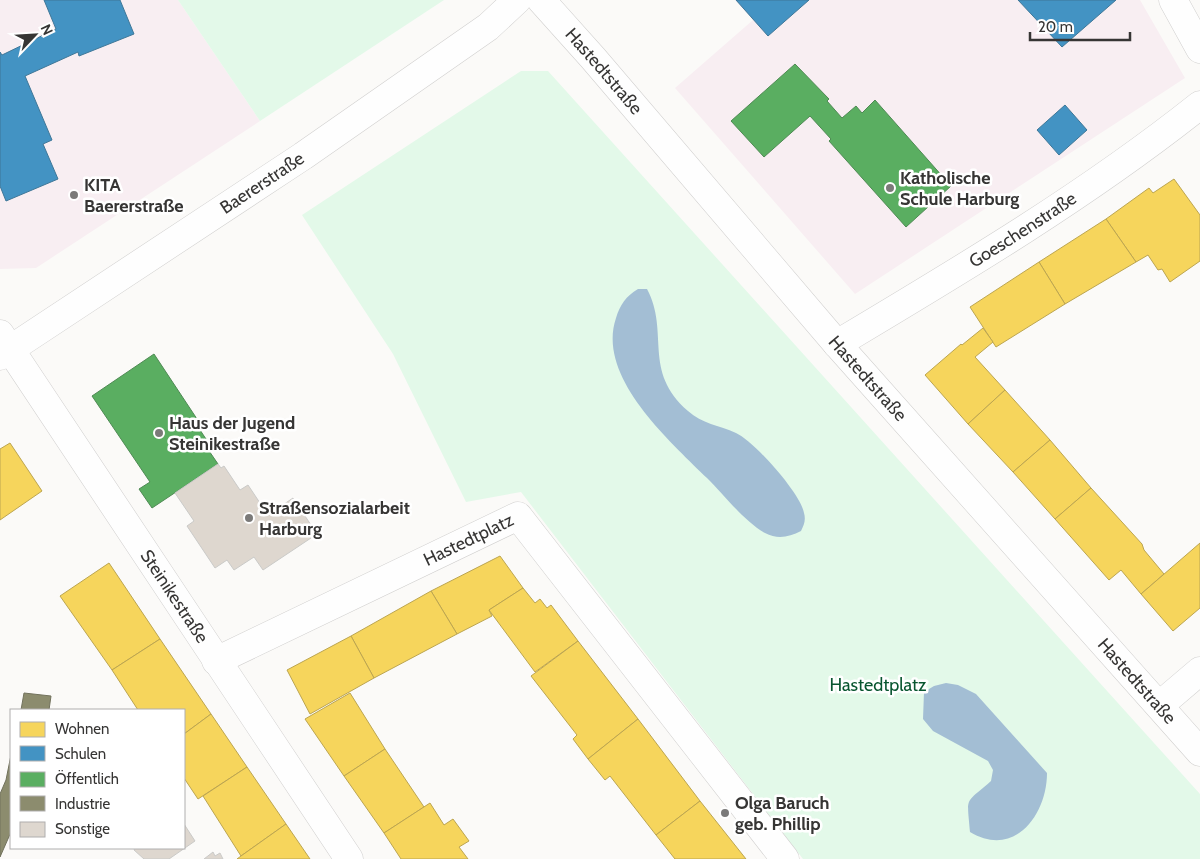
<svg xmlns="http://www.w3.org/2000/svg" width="1200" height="859" viewBox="0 0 1200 859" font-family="Cabin,sans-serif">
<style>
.education{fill:#f8eef2}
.green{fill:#e3f9e9}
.water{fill:#a3bed4}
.homes{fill:#f6d55c;stroke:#bca550}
.schools{fill:#4393c3;stroke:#3f7798}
.public{fill:#5aae61;stroke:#4f8a54}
.industry{fill:#8c8c6e;stroke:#72725d}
.building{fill:#ded7cf;stroke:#cacac8}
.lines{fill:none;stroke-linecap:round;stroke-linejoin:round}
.street-casing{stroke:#d0cfce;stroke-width:29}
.street{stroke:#fefefe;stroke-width:28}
.poi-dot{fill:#7b7a79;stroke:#fff;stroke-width:2}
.labels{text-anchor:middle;stroke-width:5;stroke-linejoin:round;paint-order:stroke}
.street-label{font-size:18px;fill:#363534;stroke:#fff}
.poi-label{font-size:18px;font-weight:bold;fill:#363534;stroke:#fff;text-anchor:start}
.park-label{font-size:18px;fill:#095630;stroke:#fff}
</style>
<rect width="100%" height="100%" fill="#fbfaf8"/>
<g class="education">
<polygon points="0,0 178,0 260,121 36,268 0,269"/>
<polygon points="735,0 1140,0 1185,78 855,294 675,88 753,20"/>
</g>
<g class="green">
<polygon points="178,0 444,0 260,121"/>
<polygon points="521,71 548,71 1200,794 1200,859 803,859 521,492 466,502 393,354 302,215"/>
</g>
<g class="water">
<path d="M638,289H647C670,332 642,371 688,411C702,424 719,425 736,433C754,441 801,494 804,513C806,520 804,525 801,531C789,537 778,540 765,533C745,522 724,495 707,478C670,441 596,377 616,318C620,305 626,296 638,289Z"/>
<path d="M946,683L958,685L976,694L1047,773C1047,814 1015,859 970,832C967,795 964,805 991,781L993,770L988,761L933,731L923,719L924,692L934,686Z"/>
</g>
<g class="homes">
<polygon points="1174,179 1200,215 1200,261 1170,282 1162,269 1158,270 1148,255 1136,262 1106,219 1149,188 1153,193"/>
<polygon points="1106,219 1136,262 1065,304 1039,262"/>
<polygon points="1039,262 1065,304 996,347 970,307"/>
<polygon points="983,328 993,342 975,357 1005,390 968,424 925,375 961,344 962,345"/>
<polygon points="1005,390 1050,440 1013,472 968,424"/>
<polygon points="1050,440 1091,488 1055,519 1013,472"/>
<polygon points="10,443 42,491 0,520 0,449"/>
<polygon points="1091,488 1142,544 1144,550 1164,574 1141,594 1121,570 1109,580 1055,519"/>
<polygon points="1200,543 1200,608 1173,631 1141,594"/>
<polygon points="500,556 523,588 489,610 492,616 457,634 431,591"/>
<polygon points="109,563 160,639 112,670 60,596"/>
<polygon points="523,588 535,603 540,599 547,608 551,605 578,641 535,672 489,610"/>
<polygon points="431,591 457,634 374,678 351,636"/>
<polygon points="351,636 374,678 310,714 287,670"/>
<polygon points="160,639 211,714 184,734 184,710 138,710 112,670"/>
<polygon points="578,641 638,719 588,759 573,739 577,735 531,676"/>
<polygon points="350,693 385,749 344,776 305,719"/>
<polygon points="211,714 247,767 198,799 184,778 184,734"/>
<polygon points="638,719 700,801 656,835 610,776 605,780 588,759"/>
<polygon points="385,749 424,807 384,833 344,776"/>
<polygon points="247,767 286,824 241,856 203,796"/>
<polygon points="700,801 746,859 675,859 656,835"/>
<polygon points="430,803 444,825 453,819 469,841 459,847 468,859 401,859 384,833"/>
<polygon points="286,824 310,859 237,859 241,856"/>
</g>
<g class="schools">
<polygon points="44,0 120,0 134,34 79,56 78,52 25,76 52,140 43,144 58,179 6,201 0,186 0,52 2,55 56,29"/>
<polygon points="736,0 809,0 768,36"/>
<polygon points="1018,0 1116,0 1062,47"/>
<polygon points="1065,105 1087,130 1059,155 1037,130"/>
</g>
<g class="public">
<polygon points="795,64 829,99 827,101 842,118 856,106 862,113 875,100 951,186 906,227 829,141 831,139 810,116 764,157 731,121"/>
<polygon points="154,354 199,422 196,424 208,442 205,445 218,464 152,508 139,489 150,482 92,396"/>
</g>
<g class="industry">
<polygon points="24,693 51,696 49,710 21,710"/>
<polygon points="11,755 11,832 0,857 0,794 6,780"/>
</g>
<g class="building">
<polygon points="218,464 221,468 224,466 240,490 248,485 268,515 293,498 317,534 263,570 254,557 234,570 227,560 215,568 187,526 194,521 175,493"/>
<polygon points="184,824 195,841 169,859 144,859 134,850 135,848 184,848"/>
<polygon points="213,852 215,856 220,853 223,859 204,859"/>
</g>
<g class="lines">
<g class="street-casing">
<g id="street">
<path id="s1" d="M541,0L593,58L837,344L1200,752"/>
<polyline points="1173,0 1200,49"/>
<path id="s2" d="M0,334L349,859"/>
<path id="s3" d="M837,344C961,270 1087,195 1200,105"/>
<path id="s4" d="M0,356L303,156L488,27L517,0"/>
<path id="s5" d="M216,661L518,516L785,859"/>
<polyline points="1160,705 1200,671"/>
</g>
</g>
<use href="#street" class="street"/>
</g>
<g class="poi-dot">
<circle cx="890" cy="188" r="5"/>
<circle cx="74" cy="195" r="5"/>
<circle cx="159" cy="433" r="5"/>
<circle cx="249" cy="518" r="5"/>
<circle cx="725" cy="813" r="5"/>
</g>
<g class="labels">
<g class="street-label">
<text dy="6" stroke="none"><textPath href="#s1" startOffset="95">Hastedtstraße</textPath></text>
<text dy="6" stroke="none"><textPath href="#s4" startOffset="314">Baererstraße</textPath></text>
<text dy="6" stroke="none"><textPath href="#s3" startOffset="218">Goeschenstraße</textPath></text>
<text dy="6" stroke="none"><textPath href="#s1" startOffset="500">Hastedtstraße</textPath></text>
<text dy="6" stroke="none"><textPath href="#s5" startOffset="280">Hastedtplatz</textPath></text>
<text dy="6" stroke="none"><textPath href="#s2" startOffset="315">Steinikestraße</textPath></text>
<text dy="6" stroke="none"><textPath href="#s1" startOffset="905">Hastedtstraße</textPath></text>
</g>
<g class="poi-label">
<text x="900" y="184">Katholische<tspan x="900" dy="21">Schule Harburg</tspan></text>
<text x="84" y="191">KITA<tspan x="84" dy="21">Baererstraße</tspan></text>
<text x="169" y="429">Haus der Jugend<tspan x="169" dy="21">Steinikestraße</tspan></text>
<text x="259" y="514">Straßensozialarbeit<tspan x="259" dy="21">Harburg</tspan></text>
<text x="735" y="809">Olga Baruch<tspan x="735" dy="21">geb. Phillip</tspan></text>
</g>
<g class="park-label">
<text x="878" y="691">Hastedtplatz</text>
</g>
</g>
<rect x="10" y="709" width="175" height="140" fill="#ffffff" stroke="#afaeae"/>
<rect x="20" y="722" width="25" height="15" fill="#f6d55c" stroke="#afaeae"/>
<text x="55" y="734" font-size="15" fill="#363534">Wohnen</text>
<rect x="20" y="746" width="25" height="15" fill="#4393c3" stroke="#afaeae"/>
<text x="55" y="759" font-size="15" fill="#363534">Schulen</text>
<rect x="20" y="772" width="25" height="15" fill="#5aae61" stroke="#afaeae"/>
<text x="55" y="784" font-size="15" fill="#363534">Öffentlich</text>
<rect x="20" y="796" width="25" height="15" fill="#8c8c6e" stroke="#afaeae"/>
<text x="55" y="809" font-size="15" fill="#363534">Industrie</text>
<rect x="20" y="822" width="25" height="15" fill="#ded7cf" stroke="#afaeae"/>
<text x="55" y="834" font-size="15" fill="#363534">Sonstige</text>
<g transform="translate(35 35) rotate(65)" stroke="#ffffff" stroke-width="4" paint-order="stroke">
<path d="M0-4L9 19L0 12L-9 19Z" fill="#363534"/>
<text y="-8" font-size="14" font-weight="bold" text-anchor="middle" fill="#363534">N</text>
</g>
<path d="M1030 32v8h100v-8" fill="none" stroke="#363534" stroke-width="2.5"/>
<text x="1038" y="32" font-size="15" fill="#363534" stroke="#ffffff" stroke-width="4" paint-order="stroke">20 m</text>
</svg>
